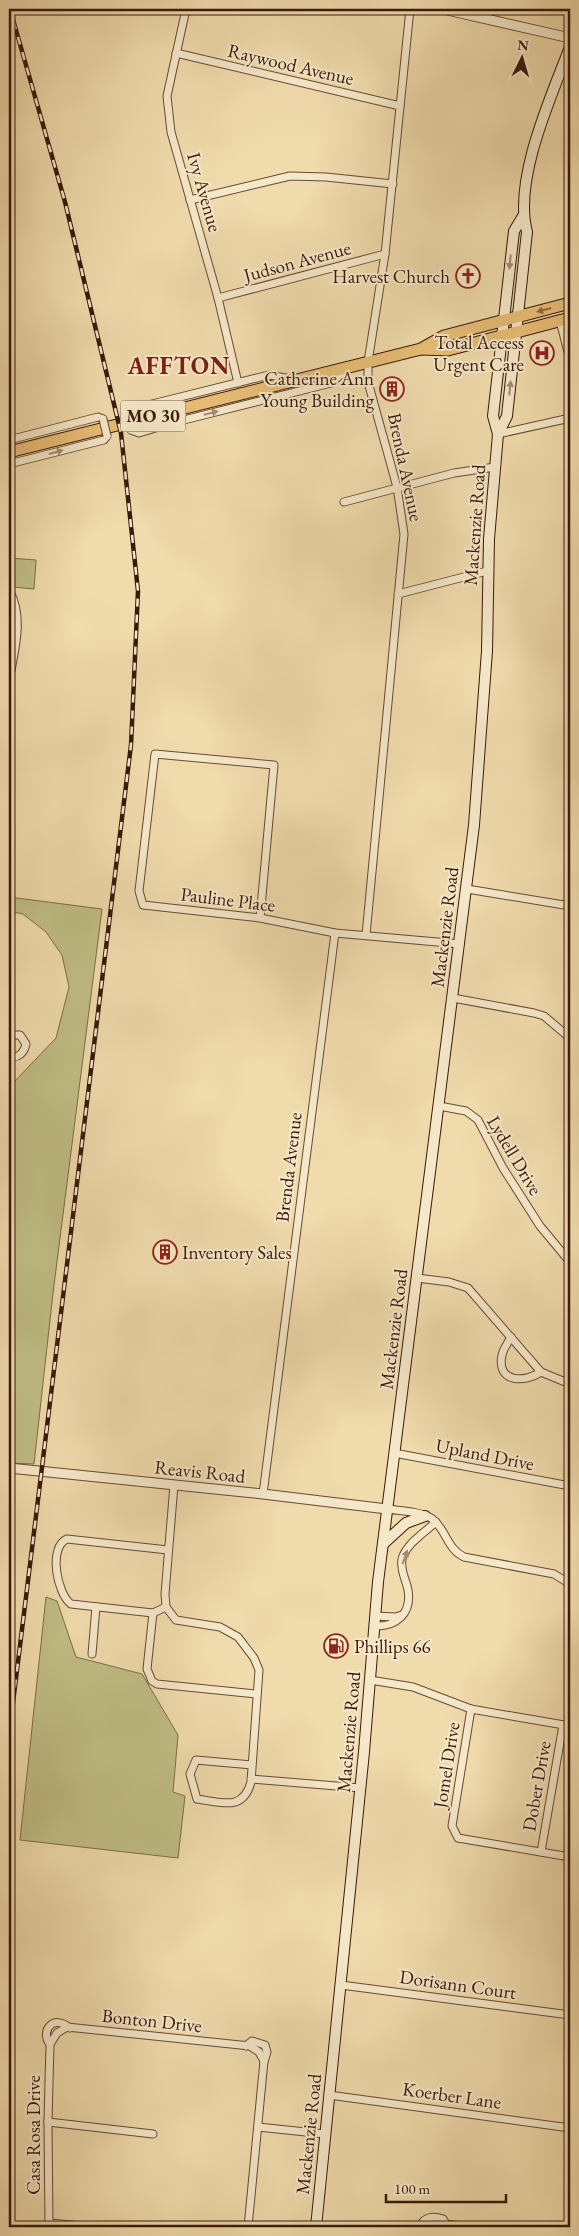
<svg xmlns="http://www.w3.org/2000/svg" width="579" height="2236" viewBox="0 0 579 2236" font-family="'EB Garamond',serif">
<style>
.green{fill:#c0be85;stroke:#7d6b48}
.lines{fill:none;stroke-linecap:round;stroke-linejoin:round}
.minor-casing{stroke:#684933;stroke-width:9}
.tertiary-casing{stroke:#684933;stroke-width:11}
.secondary-casing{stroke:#3a180b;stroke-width:12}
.primary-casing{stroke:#3a180b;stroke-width:13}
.minor{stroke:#f5e8c9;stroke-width:7}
.tertiary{stroke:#f5e8c9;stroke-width:9}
.secondary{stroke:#f5e8c9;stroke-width:10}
.primary{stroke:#e8be76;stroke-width:11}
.rail-casing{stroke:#3a180b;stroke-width:4.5}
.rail{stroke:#f5e8c9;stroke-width:2.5;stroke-dasharray:8;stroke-linecap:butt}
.minor-bridge-casing{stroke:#684933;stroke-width:9;stroke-linecap:butt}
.minor-bridge{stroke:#f5e8c9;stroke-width:7}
.oneway{fill:#a18a74}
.oneway2{fill:#916b40}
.labels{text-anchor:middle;stroke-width:4;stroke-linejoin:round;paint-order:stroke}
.shield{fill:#f5e8c9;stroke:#725644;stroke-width:1}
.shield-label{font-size:18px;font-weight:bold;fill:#3a180b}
.street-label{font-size:19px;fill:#3a180b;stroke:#f5e8c9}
.poi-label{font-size:19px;fill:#3a180b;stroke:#f5e8c9;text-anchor:end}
.district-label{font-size:24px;font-weight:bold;letter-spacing:1px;fill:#7a1f14;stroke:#f5e8c9}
</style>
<rect width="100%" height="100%" fill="#f0dbac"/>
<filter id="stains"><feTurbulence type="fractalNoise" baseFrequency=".004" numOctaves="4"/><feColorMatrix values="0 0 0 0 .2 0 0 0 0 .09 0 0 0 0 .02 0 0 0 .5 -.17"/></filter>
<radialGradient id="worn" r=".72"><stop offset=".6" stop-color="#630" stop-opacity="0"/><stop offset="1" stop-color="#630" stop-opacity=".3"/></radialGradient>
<g class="green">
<polygon points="9,558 36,560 34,589 13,587 9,581"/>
<polygon points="9,897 102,909 53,1293 34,1464 9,1463 9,1083 15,1081 56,1038 69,987 62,955 46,932 23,914 9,911"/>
<polygon points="46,1597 57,1601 76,1657 142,1674 178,1735 173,1792 185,1796 178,1858 20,1840"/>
</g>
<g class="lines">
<g class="minor-casing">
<g id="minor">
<polyline points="186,9 167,96 171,132 218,298 238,383"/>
<polyline points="176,53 400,106"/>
<polyline points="190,200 290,176 326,177 393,184"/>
<polyline points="218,298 385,254"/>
<polyline points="560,321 570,360"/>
<polyline points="127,413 130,409 136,408 269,375 291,379"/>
<polyline points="131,430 139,433 172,423 331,383 346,370"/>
<polyline points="498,434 570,418"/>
<polyline points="9,440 98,417 103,419"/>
<polyline points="9,464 104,440 107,436"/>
<polyline points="344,502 454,473 495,467"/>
<path d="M9,590C25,617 14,652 9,681"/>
<polyline points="398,594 487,571"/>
<polyline points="467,889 570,906"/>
<polyline points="260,918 274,765 155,754 139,891 143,905 260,918 335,933 460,944"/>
<polyline points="366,935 404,534 397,487 368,382 368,362 385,254 410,9"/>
<polyline points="9,978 9,987"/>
<polyline points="453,998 534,1013 544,1016 570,1038"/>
<path d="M9,1035H20L26,1044C24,1053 18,1059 9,1056"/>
<polyline points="439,1106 466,1111 478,1120 503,1168 540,1226 570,1262"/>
<polyline points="417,1278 449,1282 468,1288 541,1372 570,1384"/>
<path d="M511,1337C508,1343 503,1349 502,1355C496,1383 525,1383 541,1372"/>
<polyline points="394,1453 570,1486"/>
<path d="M174,1485L165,1594L166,1607L176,1620L220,1627L238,1637L254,1658L259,1670L251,1782C243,1812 221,1802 197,1799L190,1774L196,1760L252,1765"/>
<polyline points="263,1494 335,933"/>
<path d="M387,1509C401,1511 418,1511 431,1518C446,1528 446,1548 464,1557L554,1574L570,1584"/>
<path d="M166,1607L153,1613L71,1604C57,1594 48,1547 67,1539L168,1550"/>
<polyline points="153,1613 147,1669 152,1681 157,1684 257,1694"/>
<polyline points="375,1616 395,1617 402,1615"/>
<path d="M374,1626C396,1627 412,1614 408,1590C406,1579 400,1571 402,1559C406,1544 425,1532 436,1522"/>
<polyline points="92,1654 96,1607"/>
<polyline points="370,1680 413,1687 471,1709 570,1726"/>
<polyline points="471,1709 452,1826 458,1838 570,1857"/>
<polyline points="251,1779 361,1788"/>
<polyline points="541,1852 563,1725"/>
<polyline points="341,1985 570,2015"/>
<path d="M50,2044C40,2033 52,2013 70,2028"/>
<polyline points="246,2046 252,2041 265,2045 267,2052 264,2062"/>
<polyline points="329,2095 570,2128"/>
<polyline points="48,2122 153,2134"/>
<polyline points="258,2127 325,2134"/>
<polyline points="49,2223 94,2227"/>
<polyline points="49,2227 48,2122 50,2044 57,2033 67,2027 250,2046 259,2052 264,2061 248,2227"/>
<path d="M420,2227C424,2216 434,2216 443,2219L446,2224"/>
<polyline points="431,2227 444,2224 472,2227"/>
</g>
</g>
<g class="tertiary-casing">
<g id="tertiary">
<polyline points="443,9 570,38"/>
<polyline points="9,1468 263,1494 387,1509"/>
</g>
</g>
<g class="secondary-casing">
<g id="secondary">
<path d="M498,434L507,416L527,232C513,180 551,97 570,47"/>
<polyline points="383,1544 406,1523 425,1516"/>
<polyline points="316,2227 364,1752 378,1582 474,825 487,651 489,539 498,434 493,416 514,231 523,216"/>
</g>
</g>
<g class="primary-casing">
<g id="primary">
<polyline points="422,349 448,350 570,318"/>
<polyline points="9,452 421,349 444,336 570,303"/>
</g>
</g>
<use href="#minor" class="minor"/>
<use href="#tertiary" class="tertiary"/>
<use href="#secondary" class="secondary"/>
<use href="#primary" class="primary"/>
<g class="rail-casing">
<polyline id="rail" points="9,1735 131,745 138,591 121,433 65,202 10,9"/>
</g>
<use href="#rail" class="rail"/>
<g class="minor-bridge-casing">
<g id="minor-bridge">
<polyline points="127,413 131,430"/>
<polyline points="103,419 107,436"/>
</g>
</g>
<use href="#minor-bridge" class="minor-bridge"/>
</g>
<defs><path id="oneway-solid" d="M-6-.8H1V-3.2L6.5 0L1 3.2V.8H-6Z" transform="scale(1.25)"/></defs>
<g class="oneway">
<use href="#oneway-solid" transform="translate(510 262) rotate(96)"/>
<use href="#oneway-solid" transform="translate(510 388) rotate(-84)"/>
<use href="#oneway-solid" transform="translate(211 413) rotate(-14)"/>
<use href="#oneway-solid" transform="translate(56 452) rotate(-15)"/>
<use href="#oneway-solid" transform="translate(405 1557) rotate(-71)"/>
</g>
<use class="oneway2" href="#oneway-solid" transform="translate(544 310) rotate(165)"/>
<defs>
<g id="church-ring" transform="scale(1.25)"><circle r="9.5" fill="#f5e8c9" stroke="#8f2418" stroke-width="1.5"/><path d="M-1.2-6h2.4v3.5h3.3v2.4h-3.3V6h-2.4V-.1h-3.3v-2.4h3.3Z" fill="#8f2418"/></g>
<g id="hospital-ring" transform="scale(1.25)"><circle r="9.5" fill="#f5e8c9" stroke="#8f2418" stroke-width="1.5"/><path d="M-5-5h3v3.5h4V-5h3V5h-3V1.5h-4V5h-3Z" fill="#8f2418"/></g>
<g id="building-ring" transform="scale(1.25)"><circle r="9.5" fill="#f5e8c9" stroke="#8f2418" stroke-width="1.5"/><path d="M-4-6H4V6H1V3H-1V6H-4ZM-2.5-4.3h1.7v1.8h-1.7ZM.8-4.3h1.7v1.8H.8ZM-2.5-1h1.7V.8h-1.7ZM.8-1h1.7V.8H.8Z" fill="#8f2418"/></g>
<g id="fuel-ring" transform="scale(1.25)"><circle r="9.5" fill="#f5e8c9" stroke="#8f2418" stroke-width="1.5"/><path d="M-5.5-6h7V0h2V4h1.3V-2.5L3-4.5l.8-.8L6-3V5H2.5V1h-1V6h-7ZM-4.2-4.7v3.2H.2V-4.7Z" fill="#8f2418"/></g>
</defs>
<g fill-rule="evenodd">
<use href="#church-ring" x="468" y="276"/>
<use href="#hospital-ring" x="542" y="353"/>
<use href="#building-ring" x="392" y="389"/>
<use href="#building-ring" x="165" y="1252"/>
<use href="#fuel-ring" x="336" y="1646"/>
</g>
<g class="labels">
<rect class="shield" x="120.5" y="400.5" width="65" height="31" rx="4"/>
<g class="shield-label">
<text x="153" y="422">MO 30</text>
</g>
<g class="street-label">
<text transform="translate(291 64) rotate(13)" y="7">Raywood Avenue</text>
<text transform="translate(205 192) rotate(74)" y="7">Ivy Avenue</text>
<text transform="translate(297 261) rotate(-15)" y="7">Judson Avenue</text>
<text transform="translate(406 467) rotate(78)" y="7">Brenda Avenue</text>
<text transform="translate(474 525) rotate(-86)" y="7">Mackenzie Road</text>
<text transform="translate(228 899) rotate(7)" y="7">Pauline Place</text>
<text transform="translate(444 927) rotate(-83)" y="7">Mackenzie Road</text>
<text transform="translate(515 1155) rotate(59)" y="7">Lydell Drive</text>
<text transform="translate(288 1167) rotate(-83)" y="7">Brenda Avenue</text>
<text transform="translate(393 1329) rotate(-83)" y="7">Mackenzie Road</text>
<text transform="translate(485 1454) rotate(11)" y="7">Upland Drive</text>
<text transform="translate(200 1471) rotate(6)" y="7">Reavis Road</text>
<text transform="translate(348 1732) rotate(-85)" y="7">Mackenzie Road</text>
<text transform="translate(446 1765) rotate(-81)" y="7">Jomel Drive</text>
<text transform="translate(536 1786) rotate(-80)" y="7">Dober Drive</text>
<text transform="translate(458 1984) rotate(8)" y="7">Dorisann Court</text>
<text transform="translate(152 2020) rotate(6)" y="7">Bonton Drive</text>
<text transform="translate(452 2095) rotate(8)" y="7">Koerber Lane</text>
<text transform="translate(308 2134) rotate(-84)" y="7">Mackenzie Road</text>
<text transform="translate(33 2135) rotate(-90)" y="7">Casa Rosa Drive</text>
</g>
<g class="poi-label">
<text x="450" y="283">Harvest Church</text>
<text x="524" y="349">Total Access<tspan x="524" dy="22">Urgent Care</tspan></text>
<text x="374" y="385">Catherine Ann<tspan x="374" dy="22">Young Building</tspan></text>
<text x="182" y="1259" text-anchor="start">Inventory Sales</text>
<text x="354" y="1653" text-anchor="start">Phillips 66</text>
</g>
<g class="district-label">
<text x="179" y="374">AFFTON</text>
</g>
</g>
<rect width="579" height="2236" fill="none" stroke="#f0dbac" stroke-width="30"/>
<rect x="10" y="10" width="559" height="2216" fill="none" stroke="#3a180b" stroke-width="2.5"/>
<rect x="15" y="15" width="549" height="2206" fill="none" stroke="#3a180b"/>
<g transform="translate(522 58) rotate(5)" stroke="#f5e8c9" stroke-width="4" paint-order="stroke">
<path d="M0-4L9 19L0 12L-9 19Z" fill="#3a180b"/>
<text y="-8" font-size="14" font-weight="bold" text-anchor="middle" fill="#3a180b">N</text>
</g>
<path d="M386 2194v8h120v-8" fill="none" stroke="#3a180b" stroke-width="2.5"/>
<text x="394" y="2194" font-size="15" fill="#3a180b" stroke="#f5e8c9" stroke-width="4" paint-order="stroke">100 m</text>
<rect width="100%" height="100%" filter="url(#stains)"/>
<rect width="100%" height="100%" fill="url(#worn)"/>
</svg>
